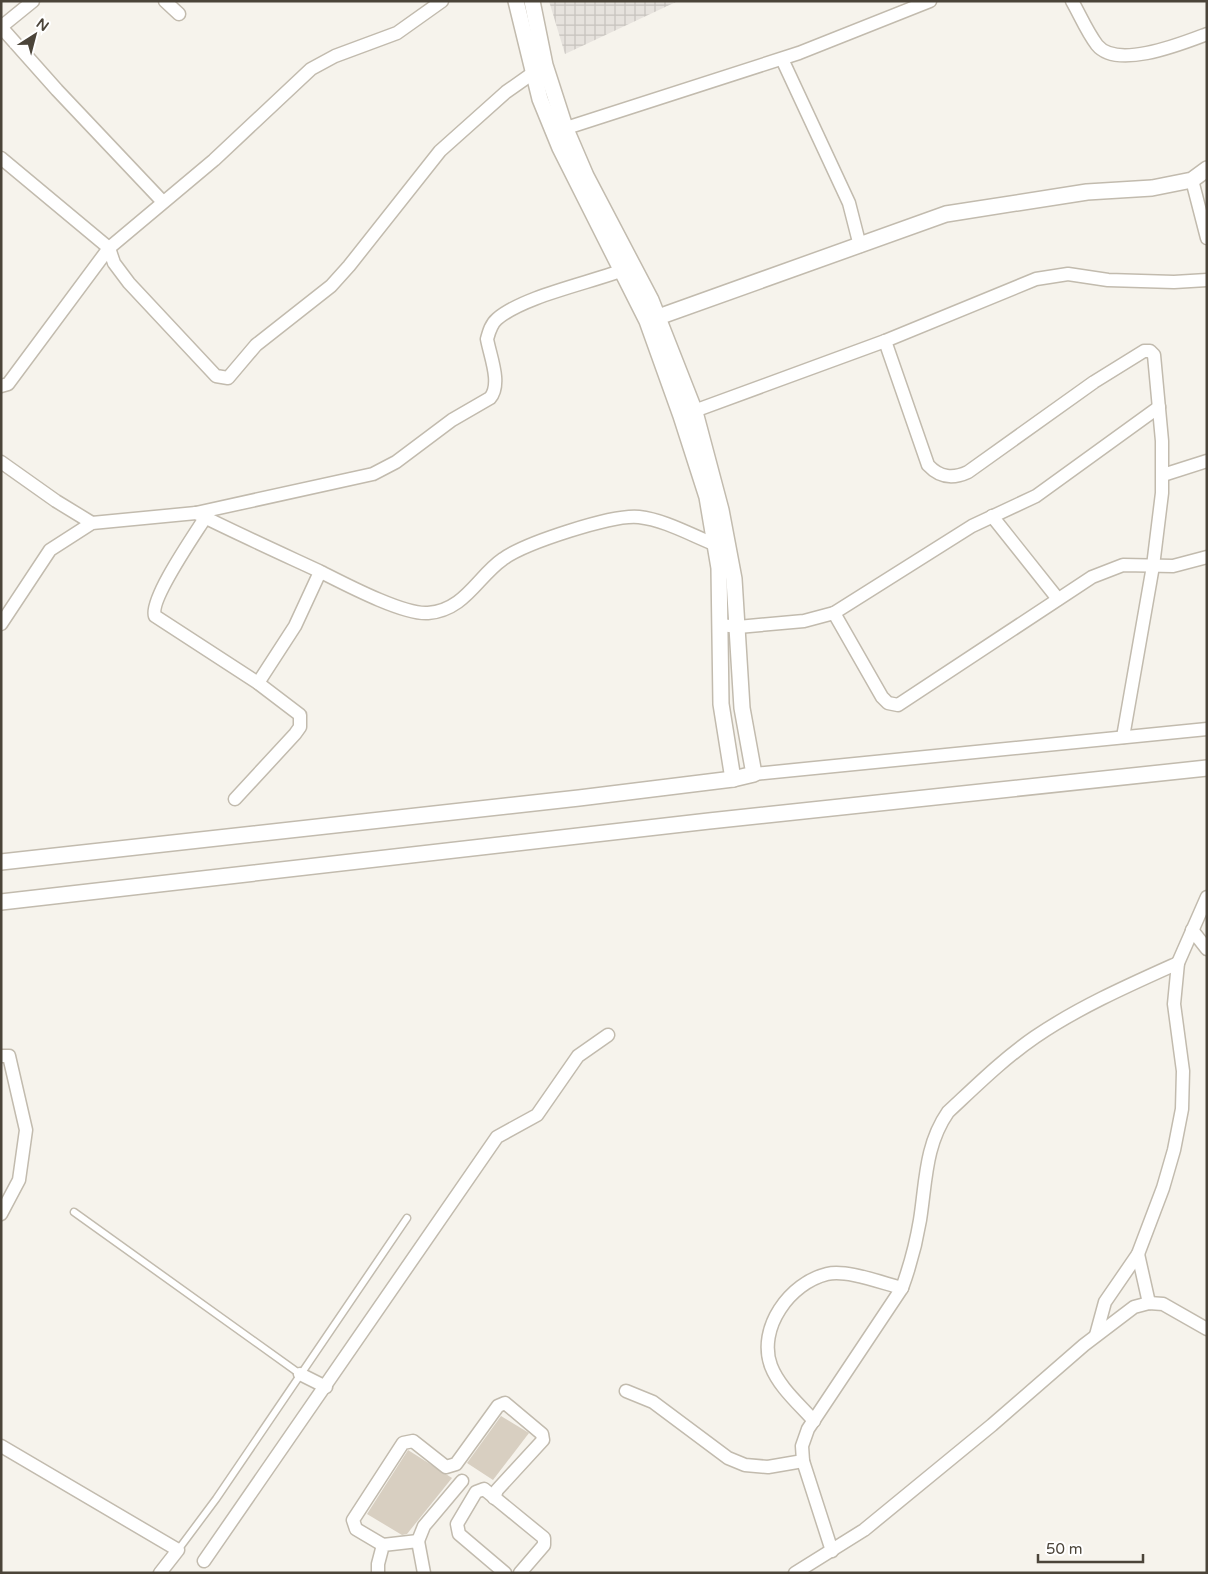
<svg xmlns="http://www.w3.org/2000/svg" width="1208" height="1574" viewBox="0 0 1208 1574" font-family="'Varela Round',sans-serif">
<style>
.industrial{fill:url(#industrial-grid)}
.building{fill:#d8cfc1}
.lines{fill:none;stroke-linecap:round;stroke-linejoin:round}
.service-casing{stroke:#c2bbae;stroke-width:9}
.minor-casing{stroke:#c2bbae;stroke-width:15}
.tertiary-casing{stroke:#c2bbae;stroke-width:18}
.service{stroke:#fff;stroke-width:6}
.minor{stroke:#fff;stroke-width:12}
.tertiary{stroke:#fff;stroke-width:15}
</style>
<defs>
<pattern id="industrial-grid" width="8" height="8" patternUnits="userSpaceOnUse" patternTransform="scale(1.25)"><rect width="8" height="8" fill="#e6e2dd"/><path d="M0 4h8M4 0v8" fill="none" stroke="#c7c3be"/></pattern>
</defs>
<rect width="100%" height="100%" fill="#f6f3ec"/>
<polygon class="industrial" points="549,1 678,1 565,54"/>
<g class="building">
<polygon points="501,1416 529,1433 493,1480 467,1463"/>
<polygon points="408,1450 452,1478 407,1534 402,1535 367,1514"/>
</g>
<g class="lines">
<g class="service-casing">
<g id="service">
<polyline points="74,1212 300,1374"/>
<polyline points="178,1550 216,1499 407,1218"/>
</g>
</g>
<g class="minor-casing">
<g id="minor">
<polyline points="165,1 179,14"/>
<path d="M1072,1C1080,15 1087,32 1097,45C1117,70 1183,43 1207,34"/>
<polyline points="1,27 57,90 163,202"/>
<polyline points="1,27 33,1"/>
<polyline points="782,59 849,203 860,246"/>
<polyline points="557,131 799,53 930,1"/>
<polyline points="1,158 109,248 114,263 129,283 216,376 228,378 256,345 331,286 349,266 440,151 506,92 533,73"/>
<polyline points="1192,180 1207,238"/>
<path d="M885,341L928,465C940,478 953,479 968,472L1094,382L1144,351H1150L1154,355L1162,441V493L1153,566L1123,737"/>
<polyline points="1,386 8,384 109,248 214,160 311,69 335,56 397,33 442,1"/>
<polyline points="686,414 885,341 1036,279 1068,274 1108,280 1174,282 1207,280"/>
<polyline points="1,462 56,501 92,523"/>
<polyline points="1163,475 1207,461"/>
<path d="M196,513C236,533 278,552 319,571C343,583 403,615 428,613C465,610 477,577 503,559C525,543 613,514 639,517C665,520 691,535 714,544"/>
<polyline points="992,516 1058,599"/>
<path d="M205,518C195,534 149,600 155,616L258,683L300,715V727L295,734L235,799"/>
<polyline points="834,613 882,697 888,703 898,705 1092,577 1123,565 1173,566 1207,557"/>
<path d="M1,624L50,550L92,523L196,513L373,474L396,462L452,420L490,398C502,384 490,356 487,339C489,332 491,324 497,319C525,295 595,282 631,267"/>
<polyline points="721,625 738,627 804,621 834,613 972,526 1036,496 1159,407"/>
<polyline points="258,683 295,626 320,572"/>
<polyline points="754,774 1207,729"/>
<polyline points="1192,930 1207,949"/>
<polyline points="1,1056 9,1056 26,1130 19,1180 1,1214"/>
<polyline points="1138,1254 1149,1303"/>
<polyline points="1096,1335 1105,1302 1138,1254 1163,1188 1174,1150 1182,1109 1183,1071 1174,1004 1178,963 1207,897"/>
<polyline points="300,1374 326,1387"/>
<polyline points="626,1391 653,1402 728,1458 745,1465 768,1467 803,1461"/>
<path d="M814,1421C799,1404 779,1387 771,1366C757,1328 790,1283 827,1274C846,1269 882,1283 902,1288"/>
<polyline points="1,1446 178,1550 160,1573"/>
<polyline points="418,1541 424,1526 462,1481"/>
<polyline points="383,1545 356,1529 353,1520 403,1443 413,1441 446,1467 456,1464 498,1406 505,1403 542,1434 543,1440 497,1490 494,1498"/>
<path d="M832,1551L803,1461L802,1446L808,1429L902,1288C910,1266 916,1244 920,1220C926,1182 925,1145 948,1112C976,1086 1003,1059 1035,1037C1079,1007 1129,985 1178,963"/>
<polyline points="204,1561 497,1137 537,1115 578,1056 608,1035"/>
<polyline points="378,1573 378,1564 383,1545 418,1541 424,1573"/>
<polyline points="505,1573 459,1534 457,1524 476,1492 484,1489 544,1538 544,1545 520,1573"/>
<polyline points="795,1573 864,1530 992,1425 1084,1345 1134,1307 1149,1303 1163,1304 1207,1329"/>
</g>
</g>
<g class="tertiary-casing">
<g id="tertiary">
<polyline points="516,1 540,99 560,148 647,321 681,416 707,497 719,568 721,704 733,779"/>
<polyline points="650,320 946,214 1087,192 1152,188 1192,180 1207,169"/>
<polyline points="1,862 579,798 733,779 754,774 742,708 734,579 721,510 695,412 651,300 586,176 565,127 545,65 532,1"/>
<polyline points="1,902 709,821 1207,768"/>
</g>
</g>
<use href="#service" class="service"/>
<use href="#minor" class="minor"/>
<use href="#tertiary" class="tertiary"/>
</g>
<rect width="1208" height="1574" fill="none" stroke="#4b4439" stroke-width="5"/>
<g transform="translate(35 35) rotate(36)" stroke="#ffffff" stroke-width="4" paint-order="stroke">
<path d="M0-4L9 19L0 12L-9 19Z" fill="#4b4439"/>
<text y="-8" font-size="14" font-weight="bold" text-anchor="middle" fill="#4b4439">N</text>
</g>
<path d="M1038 1554v8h105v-8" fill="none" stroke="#4b4439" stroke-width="2.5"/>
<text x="1046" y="1554" font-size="15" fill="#4b4439" stroke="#ffffff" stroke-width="4" paint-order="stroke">50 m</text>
</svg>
